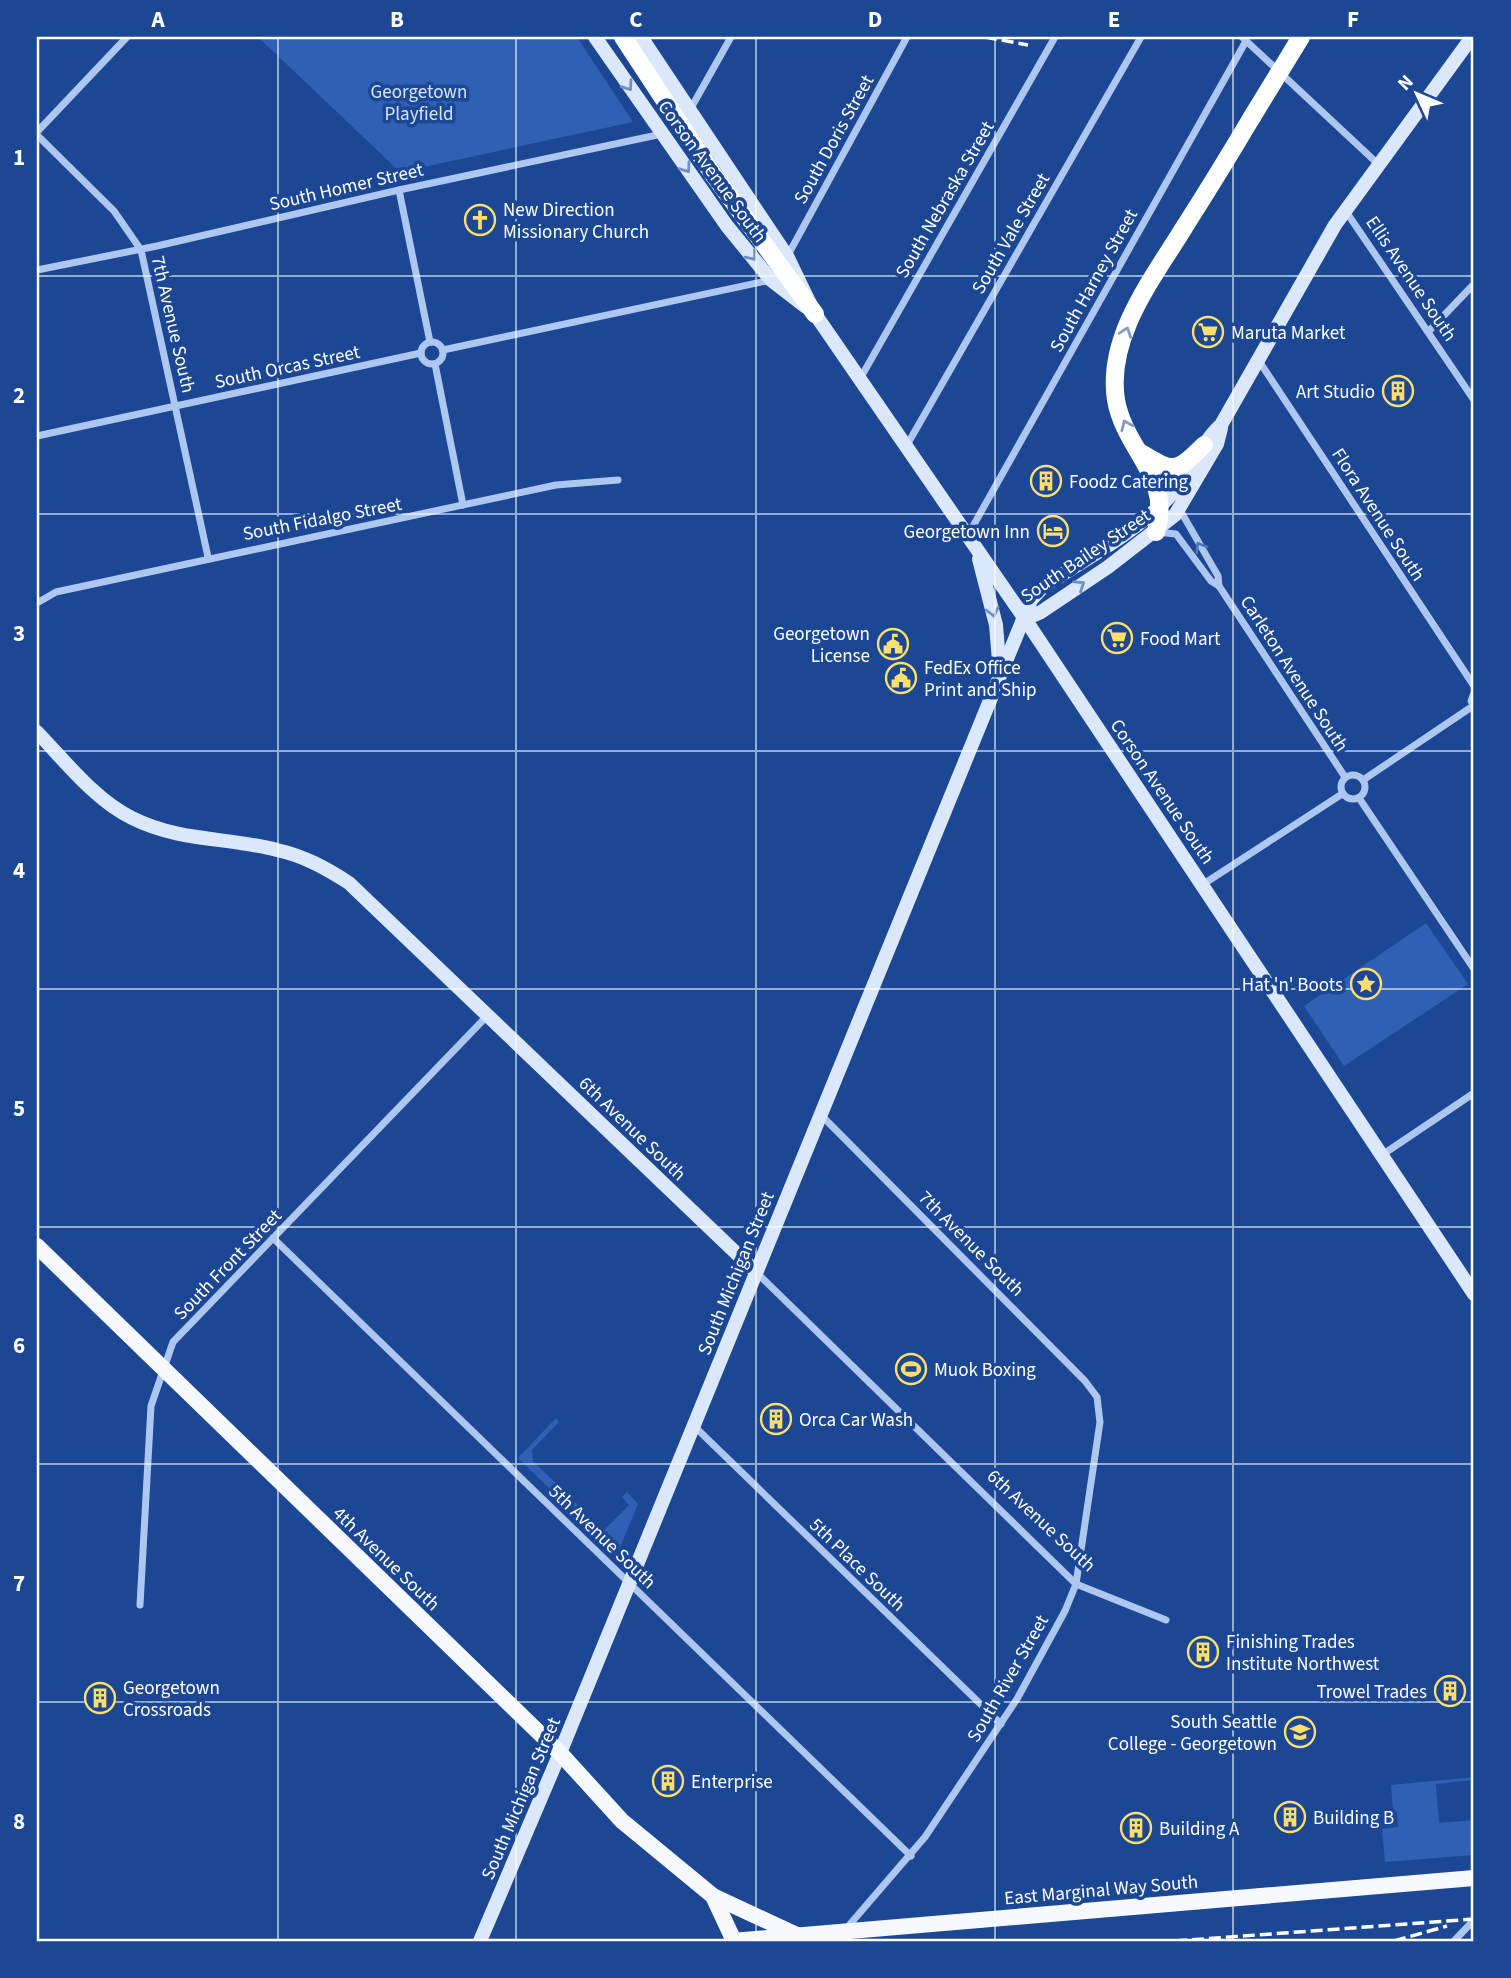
<svg xmlns="http://www.w3.org/2000/svg" width="1511" height="1978" viewBox="0 0 1511 1978" font-family="'Source Sans 3',sans-serif">
<style>
.green{fill:#2f60b3}
.lines{fill:none;stroke-linecap:round;stroke-linejoin:round}
.street{stroke:#aec7f0;stroke-width:7}
.secondary{stroke:#dbe7fb;stroke-width:14}
.primary{stroke:#f6f9ff;stroke-width:16}
.highway{stroke:#fff;stroke-width:18}
.rail{stroke:#fff;stroke-width:3.5;stroke-dasharray:12 5;stroke-linecap:butt}
.highway-bridge{stroke:#fff;stroke-width:18}
.oneway{stroke:#718fc3}
.oneway2{stroke:#829ac5}
.oneway3{stroke:#4e74b5}
.grid{fill:none;stroke:#fff;stroke-width:2;stroke-opacity:0.55}
.labels{text-anchor:middle;stroke-width:7;stroke-linejoin:round;paint-order:stroke}
.park-label{font-size:19px;fill:#d4e3fb;stroke:#1b4795}
.street-label{font-size:19px;fill:#fff;stroke:#1b4795}
.poi-label{font-size:19px;fill:#fff;stroke:#1b4795;text-anchor:start}
.neatline{fill:none;stroke:#fff;stroke-width:2.5}
.grid-label{font-size:23px;text-anchor:middle;font-weight:bold;fill:#fff}
</style>
<rect width="100%" height="100%" fill="#1b4795"/>
<g class="green">
<polygon points="258,37 577,37 633,122 400,172"/>
<polygon points="1426,923 1468,984 1344,1066 1304,1006"/>
<polygon points="556,1418 559,1422 532,1450 533,1461 604,1530 629,1505 622,1497 627,1492 638,1504 619,1550 614,1552 518,1458"/>
<polygon points="1474,1777 1474,1780 1436,1784 1439,1823 1474,1820 1474,1855 1385,1862 1382,1829 1398,1827 1397,1812 1393,1812 1391,1785"/>
</g>
<g class="lines">
<g class="street">
<polyline points="1242,37 1377,163"/>
<polyline points="691,108 731,37"/>
<polyline points="37,132 127,37"/>
<polyline points="37,135 114,211 141,250 208,557"/>
<polyline points="399,190 430,342"/>
<polyline points="1345,210 1474,400"/>
<polyline points="788,255 907,37"/>
<polyline points="37,270 157,246 399,190 662,134"/>
<polyline points="1429,331 1474,284"/>
<circle cx="432" cy="353" r="11"/>
<polyline points="443,350 771,280"/>
<polyline points="1259,361 1474,686"/>
<polyline points="435,364 463,505"/>
<polyline points="861,377 1055,37"/>
<polyline points="37,436 421,353"/>
<polyline points="907,445 1141,37"/>
<polyline points="1180,510 1218,576 1219,586"/>
<polyline points="1156,532 1176,534 1211,581 1219,586 1345,777"/>
<polyline points="968,535 1246,41"/>
<polyline points="37,603 56,592 556,485 618,480"/>
<polyline points="1474,693 1471,701 1474,707"/>
<circle cx="1353" cy="787" r="12"/>
<polyline points="1363,780 1473,706"/>
<polyline points="1359,798 1474,969"/>
<polyline points="1202,885 1342,794"/>
<polyline points="821,1115 1085,1381 1097,1397 1100,1422 1076,1584 1065,1611 1017,1699 925,1837 845,1930"/>
<polyline points="1382,1155 1474,1093"/>
<polyline points="273,1238 911,1856"/>
<polyline points="757,1273 1076,1584 1166,1620"/>
<polyline points="694,1426 1001,1724"/>
<polyline points="140,1605 151,1406 173,1342 488,1015"/>
<polyline points="1454,1941 1474,1920"/>
</g>
<g class="secondary">
<polyline points="595,37 727,226 771,280 806,307"/>
<polyline points="641,37 787,256 815,314 1025,619 1474,1294"/>
<polyline points="979,559 996,625 1000,673"/>
<polyline points="1025,619 1041,612 1108,567 1175,515 1217,444 1221,428"/>
<path d="M37,732C65,761 95,800 132,818C180,842 227,837 277,850C304,856 326,868 349,883L756,1272"/>
<path d="M480,1941L560,1753L1031,600L1043,587C1084,559 1136,533 1171,495C1190,474 1200,444 1221,425L1335,225L1472,37"/>
</g>
<g class="primary">
<polyline points="37,1246 560,1753 622,1821 713,1896 799,1936"/>
<polyline points="713,1896 734,1941"/>
<polyline points="732,1941 1474,1878"/>
</g>
<g class="highway">
<polyline points="623,37 713,174 815,314"/>
<path d="M1141,453C1174,473 1176,473 1204,445"/>
<path d="M1156,532C1173,477 1125,451 1116,400C1106,336 1154,277 1185,226C1208,190 1230,154 1252,117"/>
</g>
<g class="rail">
<polyline points="985,37 1028,45"/>
<polyline points="1175,1941 1474,1919"/>
<polyline points="1394,1941 1447,1926"/>
</g>
<polyline class="highway-bridge" points="1252,117 1301,37"/>
</g>
<defs><path id="oneway-chevron" d="M-2-3.5L2.5 0L-2 3.5" fill="none" stroke-width="1.6" stroke-linecap="round" stroke-linejoin="round" transform="scale(1.75)"/></defs>
<g class="oneway">
<use href="#oneway-chevron" transform="translate(628 86) rotate(55)"/>
<use href="#oneway-chevron" transform="translate(686 168) rotate(55)"/>
<use href="#oneway-chevron" transform="translate(752 256) rotate(51)"/>
<use href="#oneway-chevron" transform="translate(1080 585) rotate(-34)"/>
<use href="#oneway-chevron" transform="translate(993 612) rotate(77)"/>
</g>
<g class="oneway2">
<use href="#oneway-chevron" transform="translate(1126 332) rotate(-71)"/>
<use href="#oneway-chevron" transform="translate(1126 425) rotate(-114)"/>
</g>
<use class="oneway3" href="#oneway-chevron" transform="translate(1200 547) rotate(-122)"/>
<path class="grid" d="M278,37V1941M516,37V1941M756,37V1941M995,37V1941M1233,37V1941M37,276H1474M37,514H1474M37,751H1474M37,989H1474M37,1227H1474M37,1464H1474M37,1702H1474"/>
<defs>
<g id="church-ring" transform="scale(1.575)"><circle r="9.5" fill="#1b4795" stroke="#ffdf6c" stroke-width="1.5"/><path d="M-1.2-6h2.4v3.5h3.3v2.4h-3.3V6h-2.4V-.1h-3.3v-2.4h3.3Z" fill="#ffdf6c"/></g>
<g id="supermarket-ring" transform="scale(1.575)"><circle r="9.5" fill="#1b4795" stroke="#ffdf6c" stroke-width="1.5"/><path d="M-6-5.5h2.5l.6 2H6L4.5 2H-2.5L-4.4-4H-6ZM-1.5 3.2a1.3 1.3 0 1 0 .1 0ZM3 3.2a1.3 1.3 0 1 0 .1 0Z" fill="#ffdf6c"/></g>
<g id="building-ring" transform="scale(1.575)"><circle r="9.5" fill="#1b4795" stroke="#ffdf6c" stroke-width="1.5"/><path d="M-4-6H4V6H1V3H-1V6H-4ZM-2.5-4.3h1.7v1.8h-1.7ZM.8-4.3h1.7v1.8H.8ZM-2.5-1h1.7V.8h-1.7ZM.8-1h1.7V.8H.8Z" fill="#ffdf6c"/></g>
<g id="hotel-ring" transform="scale(1.575)"><circle r="9.5" fill="#1b4795" stroke="#ffdf6c" stroke-width="1.5"/><path d="M-6-4.5h1.5V1H6V5H4.5V3h-9V5H-6ZM-4 0a1.8 1.8 0 1 1 3.6 0ZM.5 0V-2.5h3Q6-2.5 6 0Z" fill="#ffdf6c"/></g>
<g id="civic-ring" transform="scale(1.575)"><circle r="9.5" fill="#1b4795" stroke="#ffdf6c" stroke-width="1.5"/><path d="M-.6-6.5H3V-4.5H.6V-3L4-1V1h2V6H-6V1h2V-1L-.6-3ZM-1.2 2.5V6h2.4V2.5Z" fill="#ffdf6c"/></g>
<g id="sight-ring" transform="scale(1.575)"><circle r="9.5" fill="#1b4795" stroke="#ffdf6c" stroke-width="1.5"/><path d="M0-6L1.8-2.2L6-1.7L2.9 1.2L3.7 5.4L0 3.3L-3.7 5.4L-2.9 1.2L-6-1.7L-1.8-2.2Z" fill="#ffdf6c"/></g>
<g id="stadium-ring" transform="scale(1.575)"><circle r="9.5" fill="#1b4795" stroke="#ffdf6c" stroke-width="1.5"/><path d="M0-5a6.5 5 0 1 0 0 10a6.5 5 0 1 0 0-10ZM-3.5-1.8h7v3.6h-7Z" fill="#ffdf6c"/></g>
<g id="university-ring" transform="scale(1.575)"><circle r="9.5" fill="#1b4795" stroke="#ffdf6c" stroke-width="1.5"/><path d="M0-5L7-2L0 1L-7-2ZM-4 1L0 2.5L4 1V4Q0 6-4 4Z" fill="#ffdf6c"/></g>
</defs>
<g fill-rule="evenodd">
<use href="#church-ring" x="480" y="220"/>
<use href="#supermarket-ring" x="1208" y="332"/>
<use href="#building-ring" x="1398" y="391"/>
<use href="#building-ring" x="1046" y="481"/>
<use href="#hotel-ring" x="1053" y="531"/>
<use href="#supermarket-ring" x="1117" y="638"/>
<use href="#civic-ring" x="893" y="644"/>
<use href="#civic-ring" x="901" y="678"/>
<use href="#sight-ring" x="1366" y="984"/>
<use href="#stadium-ring" x="911" y="1369"/>
<use href="#building-ring" x="776" y="1419"/>
<use href="#building-ring" x="1203" y="1652"/>
<use href="#building-ring" x="1450" y="1691"/>
<use href="#building-ring" x="100" y="1698"/>
<use href="#university-ring" x="1300" y="1732"/>
<use href="#building-ring" x="668" y="1781"/>
<use href="#building-ring" x="1290" y="1817"/>
<use href="#building-ring" x="1136" y="1828"/>
</g>
<g class="labels">
<g class="park-label">
<text x="419" y="98">Georgetown<tspan x="419" dy="22">Playfield</tspan></text>
</g>
<g class="street-label">
<text transform="translate(833 139) rotate(-61)" y="7">South Doris Street</text>
<text transform="translate(713 171) rotate(54)" y="7">Corson Avenue South</text>
<text transform="translate(346 186) rotate(-13)" y="7">South Homer Street</text>
<text transform="translate(944 199) rotate(-60)" y="7">South Nebraska Street</text>
<text transform="translate(1010 233) rotate(-60)" y="7">South Vale Street</text>
<text transform="translate(1412 278) rotate(56)" y="7">Ellis Avenue South</text>
<text transform="translate(1093 280) rotate(-61)" y="7">South Harney Street</text>
<text transform="translate(174 324) rotate(77)" y="7">7th Avenue South</text>
<text transform="translate(287 366) rotate(-12)" y="7">South Orcas Street</text>
<text transform="translate(1379 514) rotate(57)" y="7">Flora Avenue South</text>
<text transform="translate(322 518) rotate(-11)" y="7">South Fidalgo Street</text>
<text transform="translate(1085 555) rotate(-34)" y="7">South Bailey Street</text>
<text transform="translate(1295 673) rotate(57)" y="7">Carleton Avenue South</text>
<text transform="translate(1163 791) rotate(56)" y="7">Corson Avenue South</text>
<text transform="translate(633 1128) rotate(44)" y="7">6th Avenue South</text>
<text transform="translate(972 1243) rotate(45)" y="7">7th Avenue South</text>
<text transform="translate(227 1264) rotate(-46)" y="7">South Front Street</text>
<text transform="translate(735 1273) rotate(-68)" y="7">South Michigan Street</text>
<text transform="translate(1042 1520) rotate(43)" y="7">6th Avenue South</text>
<text transform="translate(603 1536) rotate(44)" y="7">5th Avenue South</text>
<text transform="translate(387 1558) rotate(44)" y="7">4th Avenue South</text>
<text transform="translate(858 1564) rotate(44)" y="7">5th Place South</text>
<text transform="translate(1007 1678) rotate(-60)" y="7">South River Street</text>
<text transform="translate(520 1798) rotate(-67)" y="7">South Michigan Street</text>
<text transform="translate(1101 1889) rotate(-5)" y="7">East Marginal Way South</text>
</g>
<g class="poi-label">
<text x="503" y="216">New Direction<tspan x="503" dy="22">Missionary Church</tspan></text>
<text x="1231" y="339">Maruta Market</text>
<text x="1375" y="398" text-anchor="end">Art Studio</text>
<text x="1069" y="488">Foodz Catering</text>
<text x="1030" y="538" text-anchor="end">Georgetown Inn</text>
<text x="870" y="640" text-anchor="end">Georgetown<tspan x="870" dy="22">License</tspan></text>
<text x="1140" y="645">Food Mart</text>
<text x="924" y="674">FedEx Office<tspan x="924" dy="22">Print and Ship</tspan></text>
<text x="1343" y="991" text-anchor="end">Hat 'n' Boots</text>
<text x="934" y="1376">Muok Boxing</text>
<text x="799" y="1426">Orca Car Wash</text>
<text x="1226" y="1648">Finishing Trades<tspan x="1226" dy="22">Institute Northwest</tspan></text>
<text x="123" y="1694">Georgetown<tspan x="123" dy="22">Crossroads</tspan></text>
<text x="1427" y="1698" text-anchor="end">Trowel Trades</text>
<text x="1277" y="1728" text-anchor="end">South Seattle<tspan x="1277" dy="22">College - Georgetown</tspan></text>
<text x="691" y="1788">Enterprise</text>
<text x="1313" y="1824">Building B</text>
<text x="1159" y="1835">Building A</text>
</g>
</g>
<rect width="1511" height="1978" fill="none" stroke="#1b4795" stroke-width="77"/>
<g transform="translate(1417 94) rotate(314)" stroke="#1b4795" stroke-width="5" paint-order="stroke">
<path d="M0-5L12 26L0 18L-12 26Z" fill="#ffffff"/>
<text y="-10" font-size="19" font-weight="bold" text-anchor="middle" fill="#ffffff">N</text>
</g>
<rect x="38" y="38" width="1434" height="1902" class="neatline"/>
<g class="grid-label">
<text x="158" y="27">A</text>
<text x="397" y="27">B</text>
<text x="636" y="27">C</text>
<text x="875" y="27">D</text>
<text x="1114" y="27">E</text>
<text x="1353" y="27">F</text>
<text x="19" y="165">1</text>
<text x="19" y="403">2</text>
<text x="19" y="641">3</text>
<text x="19" y="878">4</text>
<text x="19" y="1116">5</text>
<text x="19" y="1353">6</text>
<text x="19" y="1591">7</text>
<text x="19" y="1829">8</text>
</g>
</svg>
